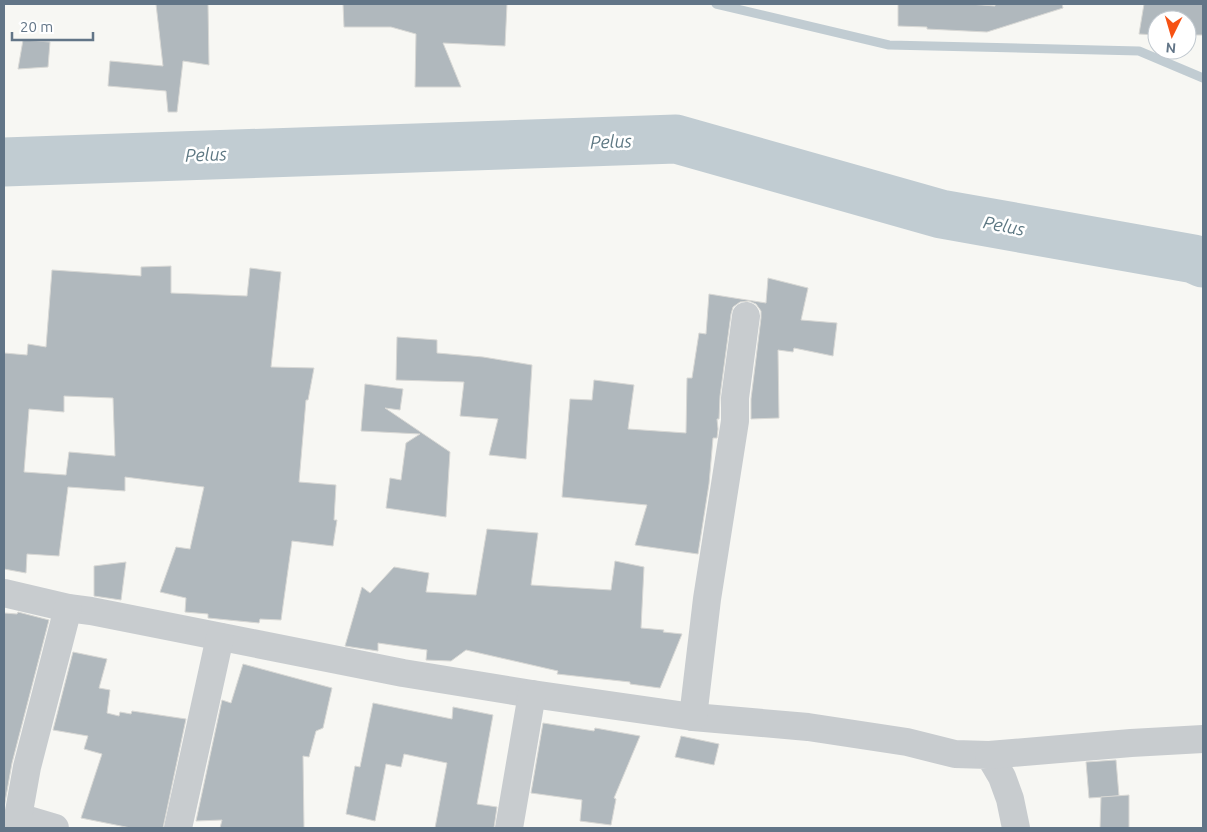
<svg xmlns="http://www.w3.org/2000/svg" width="1207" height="832" viewBox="0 0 1207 832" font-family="Ubuntu,sans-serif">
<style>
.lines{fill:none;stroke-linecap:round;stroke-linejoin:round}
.stream{stroke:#c1ccd2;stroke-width:9}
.river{stroke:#c1ccd2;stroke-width:49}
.building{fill:#b0b8bd;stroke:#d8d8d5;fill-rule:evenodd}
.minor{stroke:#c8cccf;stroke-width:28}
.labels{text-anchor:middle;stroke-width:5;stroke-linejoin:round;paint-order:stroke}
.water-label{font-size:18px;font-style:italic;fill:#5e7883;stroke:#fff}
</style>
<rect width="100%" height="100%" fill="#f7f7f3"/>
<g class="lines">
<polyline class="stream" points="716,4 889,45 1139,51 1203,78"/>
<polyline class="river" points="4,162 676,139 941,214 1194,259 1203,263"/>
</g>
<g class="building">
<polygon points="156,4 208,4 209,65 183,61 177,112 168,112 166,91 108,86 110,61 163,66"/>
<polygon points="343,4 507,4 505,46 443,43 461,87 415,87 416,34 391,27 344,27"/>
<polygon points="898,4 969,4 995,6 995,4 1062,4 1063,8 987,32 927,29 927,27 898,26"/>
<polygon points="1144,4 1203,4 1203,35 1187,35 1187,20 1157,20 1157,35 1139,34"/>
<polygon points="23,40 50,42 48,67 18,69"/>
<path d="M171,266V293L247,296L250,268L281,272L271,367L314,368L308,400H306L299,482L336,485L334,520H337L333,546L292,541L281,620L260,619L259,623L208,618V614L185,612L186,598L160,592L176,547L190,549L204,487L125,477V491L68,487L59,556L27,554L26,573L4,569V353L27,355L28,344L46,347L52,270L141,276V267ZM64,396L113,398L115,456L69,452L66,475L24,472L29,409L64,412Z"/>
<polygon points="768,278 808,288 801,320 837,323 833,356 794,348 793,352 778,350 779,418 751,419 751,399 761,318 761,311 756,304 749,301 740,302 733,307 731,314 720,396 719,419 717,419 718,429 717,438 713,438 709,484 698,554 635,545 647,505 562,497 570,399 592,400 594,380 634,385 628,429 686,433 687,378 692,378 699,333 706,334 709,294 766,303"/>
<polygon points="397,337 437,340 437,353 483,357 532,365 526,459 489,455 498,419 460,416 464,382 396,380"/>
<polygon points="365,384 403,389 400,410 385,408 450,452 446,517 386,508 390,478 401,480 406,443 420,434 361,431"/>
<polygon points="487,529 538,533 531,585 611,590 615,561 644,567 641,628 664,630 663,632 682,634 660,688 630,684 630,682 557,674 558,671 466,650 451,661 426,660 427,650 378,643 378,651 345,646 362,587 370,593 394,567 429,573 426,592 476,595"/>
<polygon points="126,562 121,600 94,596 94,566"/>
<polygon points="18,612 49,620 12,763 4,808 4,613 17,614"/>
<polygon points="73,652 107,659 99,688 110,690 107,713 119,716 120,712 131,714 132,711 186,719 163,828 131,828 81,818 102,754 84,749 88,736 53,730"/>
<polygon points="243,664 332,688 323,728 316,731 309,757 303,756 304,828 220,828 222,820 196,821 222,700 231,703"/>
<polygon points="373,703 452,719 453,707 493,715 477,804 497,807 494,828 435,828 447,763 404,754 401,767 386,764 375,821 346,814 355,766 360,767"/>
<polygon points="543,723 594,731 595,728 640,736 614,798 616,799 611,825 580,821 582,800 531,793"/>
<polygon points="681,736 719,744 714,765 675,757"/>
<polygon points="1116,760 1119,796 1089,798 1086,762"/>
<polygon points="1129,795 1129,828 1100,828 1101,797"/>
</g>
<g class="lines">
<g class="minor">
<polyline points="4,593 68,608 91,611 403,673 532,694 693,717 808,727 907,742 955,754 989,755 1002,777 1010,799 1016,828"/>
<polyline points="693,717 707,599 735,421 735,398 746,316"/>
<polyline points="989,755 1131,743 1203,739"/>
<polyline points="18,817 55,828"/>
<polyline points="12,828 18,817 27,767 68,608"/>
<polyline points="178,828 220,637"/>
<polyline points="509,828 532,694"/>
</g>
</g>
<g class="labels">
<g class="water-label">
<text transform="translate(611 142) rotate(-2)" y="6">Pelus</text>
<text transform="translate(206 155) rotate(-2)" y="6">Pelus</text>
<text transform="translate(1004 226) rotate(11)" y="6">Pelus</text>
</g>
</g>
<rect width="1207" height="832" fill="none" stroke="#627587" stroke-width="10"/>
<g transform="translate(1172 35) rotate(185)"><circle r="24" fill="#ffffff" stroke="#c0c8cf"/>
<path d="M0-4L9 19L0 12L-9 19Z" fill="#f65214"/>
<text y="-8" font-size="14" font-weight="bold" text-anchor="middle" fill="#627587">N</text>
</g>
<path d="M12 32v8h81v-8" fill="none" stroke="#627587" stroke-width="2.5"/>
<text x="20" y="32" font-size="15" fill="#627587" stroke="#ffffff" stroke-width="4" paint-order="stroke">20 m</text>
</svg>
